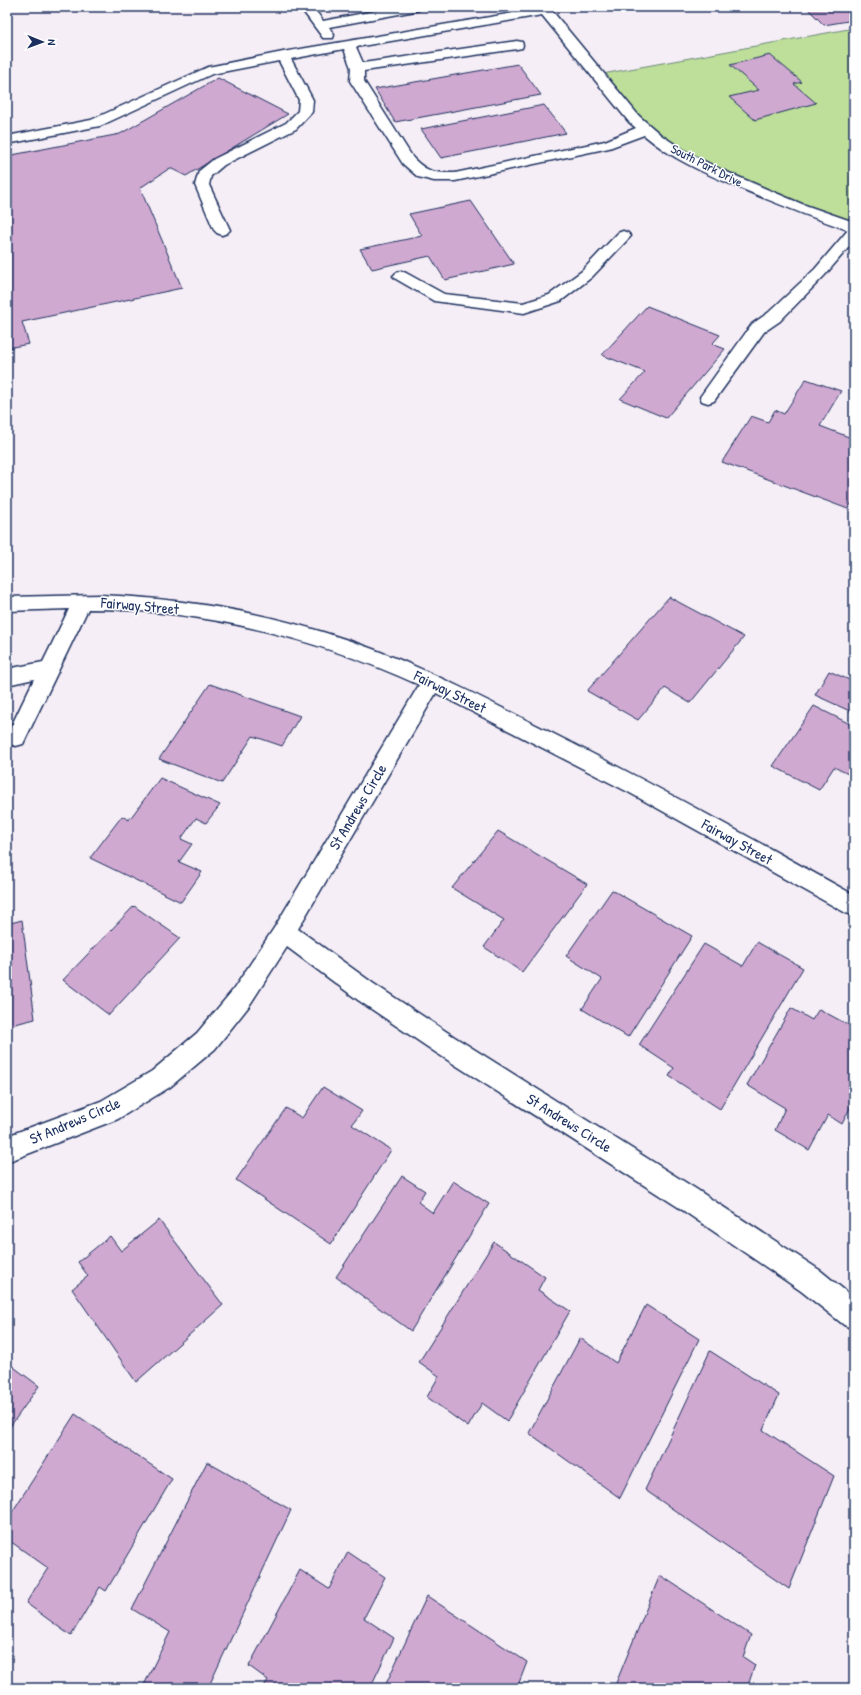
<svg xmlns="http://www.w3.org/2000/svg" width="861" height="1695" viewBox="0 0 861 1695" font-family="'Patrick Hand',sans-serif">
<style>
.green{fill:#bddf99;stroke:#6c877c}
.building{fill:#d0a9d1;stroke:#1b2f5e}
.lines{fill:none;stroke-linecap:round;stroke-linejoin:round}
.minor-casing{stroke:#1b2f5e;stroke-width:3}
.minor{fill:#fff;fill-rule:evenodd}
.labels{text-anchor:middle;stroke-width:3;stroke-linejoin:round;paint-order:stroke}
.far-street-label{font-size:13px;fill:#1b2f5e;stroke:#fff}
.street-label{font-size:15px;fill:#1b2f5e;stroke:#fff}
</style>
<rect width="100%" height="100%" fill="#f6eef6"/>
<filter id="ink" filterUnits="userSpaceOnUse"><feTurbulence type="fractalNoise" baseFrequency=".025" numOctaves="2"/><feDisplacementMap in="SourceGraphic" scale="8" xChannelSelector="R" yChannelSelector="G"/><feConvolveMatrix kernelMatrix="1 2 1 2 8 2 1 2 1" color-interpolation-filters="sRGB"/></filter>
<g filter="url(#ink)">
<polygon class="green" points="854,28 854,222 717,173 656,138 597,75"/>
<g class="building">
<polygon points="816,7 854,7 854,11 847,12 854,20 824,25 807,8"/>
<polygon points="770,55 802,82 794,84 816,103 755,120 729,97 759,90 730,65"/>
<polygon points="518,64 541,95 395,122 375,89"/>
<polygon points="218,78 288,114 186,176 170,168 140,188 182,288 22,322 29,344 7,348 7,156 120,134"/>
<polygon points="544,105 566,133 441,158 421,129"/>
<polygon points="471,201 514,264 445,280 430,256 372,269 360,249 422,236 409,214"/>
<polygon points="647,306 720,335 712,344 725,349 666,418 620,399 645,372 602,355"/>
<polygon points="806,379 841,391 820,426 854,439 854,499 848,509 722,462 751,416 768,422 775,410 784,414"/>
<polygon points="669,597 744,637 690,703 665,688 638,720 587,691"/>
<polygon points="829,671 854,682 854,713 815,695"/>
<polygon points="210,684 300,716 282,746 253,736 222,783 159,759"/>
<polygon points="814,706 854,726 854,777 834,767 819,790 773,766"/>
<polygon points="160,778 220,805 206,823 196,818 181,839 192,844 179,862 202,872 181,902 90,858 122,816 129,820"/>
<polygon points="498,831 587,884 522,972 484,947 504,920 452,888"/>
<polygon points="612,890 692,936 628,1037 582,1009 602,979 566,956"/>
<polygon points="134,906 180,938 109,1015 63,980"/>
<polygon points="22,920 35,1019 7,1026 7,924"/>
<polygon points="757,942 803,968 720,1109 669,1076 674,1068 639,1045 704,944 743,966"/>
<polygon points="791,1008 812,1020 819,1009 854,1028 854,1100 842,1124 828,1115 809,1150 775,1130 785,1108 747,1085"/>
<polygon points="323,1087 362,1111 352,1125 391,1150 331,1244 236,1180 286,1108 302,1118"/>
<polygon points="854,1136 854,1152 848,1148"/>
<polygon points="402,1176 425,1191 418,1202 433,1213 453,1181 489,1204 411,1331 336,1277"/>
<polygon points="159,1220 223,1305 136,1382 72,1289 88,1276 78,1262 110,1236 121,1251"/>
<polygon points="494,1242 545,1277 538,1290 570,1311 507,1421 482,1403 468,1427 427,1397 439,1376 419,1362"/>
<polygon points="646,1305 699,1339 620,1498 529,1433 580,1338 616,1363"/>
<polygon points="710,1351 779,1395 763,1430 834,1476 789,1589 645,1490"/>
<polygon points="7,1362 39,1386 7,1431"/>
<polygon points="75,1414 172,1479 106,1591 100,1587 71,1636 26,1603 48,1568 7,1539 7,1520"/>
<polygon points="207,1462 291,1510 208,1688 145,1688 143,1687 170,1632 132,1609"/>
<polygon points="348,1552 385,1577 364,1618 394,1638 370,1688 263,1688 268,1680 249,1666 300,1570 329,1589"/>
<polygon points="660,1575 751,1635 743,1657 755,1665 747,1688 614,1688"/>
<polygon points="427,1596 527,1662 517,1688 384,1688"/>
</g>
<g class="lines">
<g class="minor-casing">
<g id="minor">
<polygon points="300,7 313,7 323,21 395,7 421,7 419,10 415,11 329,27 334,35 333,38 323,38"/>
<path d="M536,7H549L639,116L661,135L688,153L722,170L802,204L854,222V241L825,275L780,321L764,332L714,401L708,403L702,401L700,397L752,324L768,313L815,269L848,230C811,217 775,203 740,188C706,174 672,159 644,135L609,148L455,181H434L418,177L403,164L350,81L351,68L344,49L291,59L313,100L312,112L296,129L224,165L211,176L209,185L230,230L227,233L222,235L217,233L214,230L195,185L199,171L214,159L286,123L298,111L299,100L279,61L212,74L100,126L7,144V136L91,120L208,67L283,52L537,9ZM542,15L629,122L636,128L605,141L455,173C435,173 428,173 413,158L364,81V71L517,49L522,48L523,45L522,42L517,41L363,63L356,47Z"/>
<polygon points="623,231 628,233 631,236 592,277 561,301 524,313 434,301 396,279 393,276 396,273 401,271 406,273 444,294 523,303 549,295 582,271 618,233"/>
<path d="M99,595C176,598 253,610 326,633C396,654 461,687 526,720C637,775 746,835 854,895V916L846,913L630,793L436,693L298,929L374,984L453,1036L696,1189L821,1271L854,1298V1329L844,1325L801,1291L678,1207L435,1052L358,1000L287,947L249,1006L215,1049L170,1087L118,1119L7,1162V1136L101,1101L152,1071L197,1033L233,990L276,925L419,685C317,638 201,609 88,609L23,744L16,746L9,744L7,735L34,679L7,685V669L43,662L69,609L7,611V597Z"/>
</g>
</g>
<use href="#minor" class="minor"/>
</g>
</g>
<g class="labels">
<g class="far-street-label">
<text transform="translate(707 165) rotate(27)" y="5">South Park Drive</text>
</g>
<g class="street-label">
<text transform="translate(140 606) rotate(5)" y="5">Fairway Street</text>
<text transform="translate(450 692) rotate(26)" y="5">Fairway Street</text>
<text transform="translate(358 807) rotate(-59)" y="5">St Andrews Circle</text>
<text transform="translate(737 842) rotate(29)" y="5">Fairway Street</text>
<text transform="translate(75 1121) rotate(-23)" y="5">St Andrews Circle</text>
<text transform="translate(569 1123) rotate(32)" y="5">St Andrews Circle</text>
</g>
</g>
<rect width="861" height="1695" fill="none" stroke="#fff" stroke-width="24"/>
<rect x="12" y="12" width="837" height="1671" fill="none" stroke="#1b2f5e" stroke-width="1.5" filter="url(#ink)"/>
<g transform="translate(42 42) rotate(91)" stroke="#ffffff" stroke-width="3" paint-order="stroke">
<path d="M0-3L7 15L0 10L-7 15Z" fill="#1b2f5e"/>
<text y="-6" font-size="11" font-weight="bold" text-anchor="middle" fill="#1b2f5e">N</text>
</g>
</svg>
